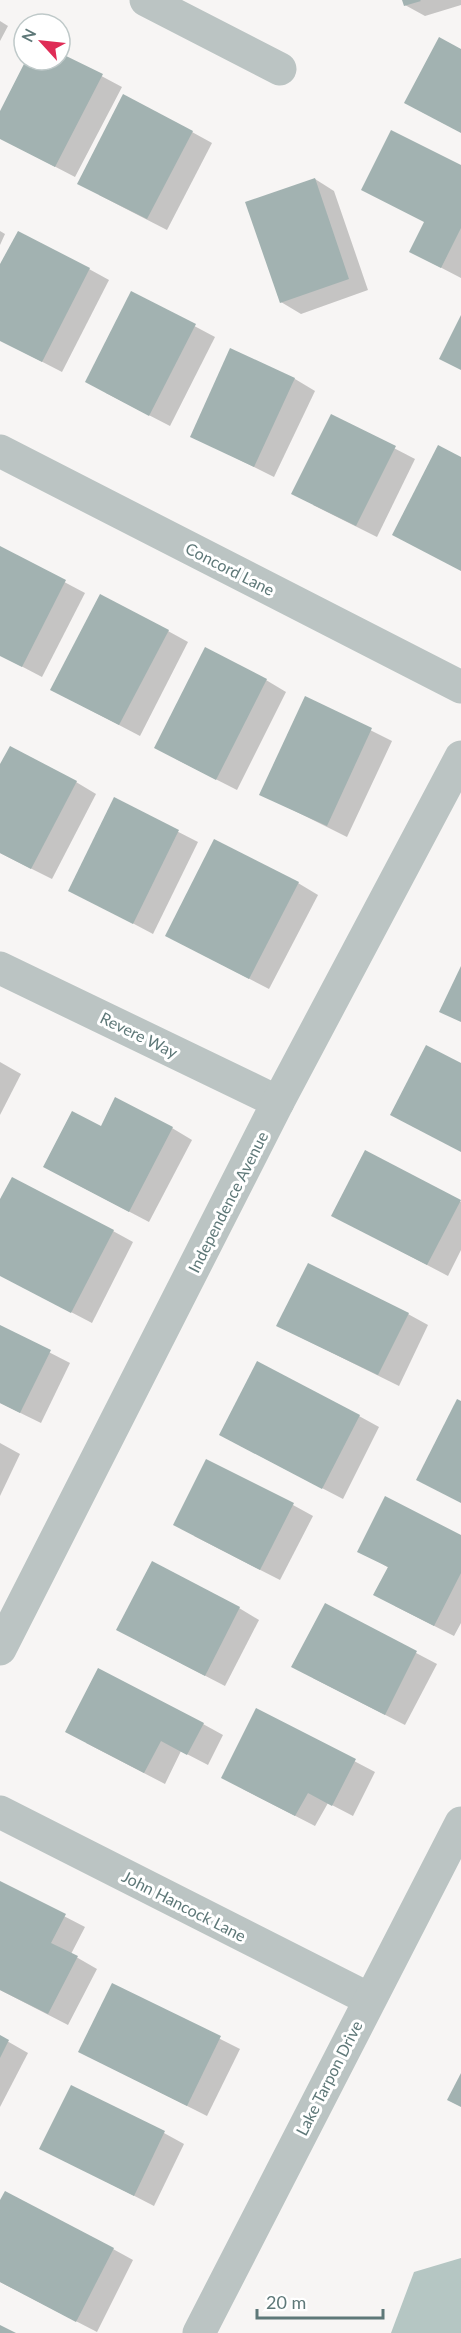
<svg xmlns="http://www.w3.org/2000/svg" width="461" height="2333" viewBox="0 0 461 2333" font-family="Lato,sans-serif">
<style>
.water{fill:#b5c6c3}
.shadow{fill:#0003}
.building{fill:#a2b2b1}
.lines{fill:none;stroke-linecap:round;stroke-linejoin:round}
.minor{stroke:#bbc4c3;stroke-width:33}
.labels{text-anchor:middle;stroke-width:6;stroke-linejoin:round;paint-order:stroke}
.street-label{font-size:16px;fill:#5e7878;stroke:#fff}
</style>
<rect width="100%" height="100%" fill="#f7f5f4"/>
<polygon class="water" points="461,2258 461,2333 391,2333 414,2272"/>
<g class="shadow">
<polygon points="404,0 461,0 461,5 425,16 405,5"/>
<polygon points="0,21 8,26 0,41"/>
<polygon points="60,54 122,87 75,177 0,138 0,114 28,60 60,60"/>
<polygon points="192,132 212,143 167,230 99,195"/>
<polygon points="461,167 461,278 411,252 426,222 363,189"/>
<polygon points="315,179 334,191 368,290 301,314 281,302"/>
<polygon points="0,231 5,234 0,245"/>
<polygon points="0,268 89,269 109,280 62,372 0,340"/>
<polygon points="132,293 215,337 170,426 106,393"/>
<polygon points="231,350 295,379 315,391 274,477 192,436"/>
<polygon points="332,416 415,459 377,537 313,505"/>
<polygon points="0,548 85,593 42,677 0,655"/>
<polygon points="168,631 188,642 140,736 52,690"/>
<polygon points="266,680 286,692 237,790 176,759"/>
<polygon points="306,698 392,741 347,837 261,794"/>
<polygon points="0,768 76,782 96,794 52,879 0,853"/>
<polygon points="114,799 198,842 153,934 70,890"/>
<polygon points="298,883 318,895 269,989 167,936"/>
<polygon points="0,1062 21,1074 0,1115"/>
<polygon points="172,1128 192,1140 149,1222 65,1178"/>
<polygon points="365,1152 461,1202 461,1250 448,1276 353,1226"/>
<polygon points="0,1203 113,1231 133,1242 92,1323 0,1275"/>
<polygon points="408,1314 428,1325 399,1386 298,1336"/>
<polygon points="0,1327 70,1363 41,1423 0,1403"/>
<polygon points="359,1416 379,1427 343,1499 241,1446"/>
<polygon points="0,1443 20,1454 0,1496"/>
<polygon points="293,1505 313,1516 280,1580 194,1536"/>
<polygon points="461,1536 461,1623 454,1636 395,1606 389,1568 379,1562"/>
<polygon points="325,1605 437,1664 405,1725 313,1678"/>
<polygon points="239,1608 259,1620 225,1686 138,1641"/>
<polygon points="257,1710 375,1772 353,1816 328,1803 315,1826 243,1789"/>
<polygon points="203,1724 223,1735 208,1765 181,1751 165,1784 86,1743"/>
<polygon points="0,1883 85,1927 71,1954 97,1969 68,2025 0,1990"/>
<polygon points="113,1985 240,2049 207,2116 80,2052"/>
<polygon points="0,2037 28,2053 0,2107"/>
<polygon points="164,2133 184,2144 154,2206 41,2148"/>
<polygon points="0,2204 113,2249 133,2260 97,2332 0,2282"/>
</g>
<g class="building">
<polygon points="402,0 420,0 421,1 404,6"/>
<polygon points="439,37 461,49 461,133 404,103"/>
<polygon points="60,53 103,74 55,167 0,139 0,111 26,60 60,60"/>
<polygon points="123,94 193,131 147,219 77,184"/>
<polygon points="391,130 461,165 461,228 441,268 409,252 424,222 361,190"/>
<polygon points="315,178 349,279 280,303 245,202"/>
<polygon points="18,231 90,268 42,362 0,341 0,264"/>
<polygon points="131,291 196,324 149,416 85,382"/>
<polygon points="461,315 461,370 439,359"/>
<polygon points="230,348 295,378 254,467 190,437"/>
<polygon points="331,414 396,446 356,526 291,494"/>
<polygon points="438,445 461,457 461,571 392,535"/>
<polygon points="0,546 66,580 22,667 0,656"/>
<polygon points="100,594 169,630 119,725 50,690"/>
<polygon points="205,647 267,679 216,780 154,748"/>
<polygon points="305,696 372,728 327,826 259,795"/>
<polygon points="10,746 77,781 31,869 0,853 0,764"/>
<polygon points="114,797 179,830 133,924 68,891"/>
<polygon points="214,839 299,882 249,979 165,936"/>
<polygon points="461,966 461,1022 439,1012"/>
<polygon points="426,1045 461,1063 461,1152 390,1115"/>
<polygon points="115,1097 173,1127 129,1212 43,1167 72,1111 101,1126"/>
<polygon points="365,1150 461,1200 427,1265 331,1216"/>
<polygon points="12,1177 114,1230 71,1313 0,1276 0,1199"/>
<polygon points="308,1263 409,1313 378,1375 276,1326"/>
<polygon points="0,1325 51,1350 20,1413 0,1403"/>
<polygon points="257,1361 360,1415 322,1489 219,1435"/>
<polygon points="457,1399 461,1401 461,1503 416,1480"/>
<polygon points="206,1459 294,1503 260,1570 173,1525"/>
<polygon points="385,1496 461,1535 461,1573 434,1626 373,1595 388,1567 357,1552"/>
<polygon points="152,1561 240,1607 205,1676 116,1630"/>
<polygon points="325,1603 417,1651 385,1715 291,1667"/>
<polygon points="98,1668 204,1723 187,1755 161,1741 144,1773 65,1732"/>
<polygon points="256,1708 356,1759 332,1806 308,1793 295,1816 221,1778"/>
<polygon points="0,1881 66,1914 51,1943 78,1956 48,2014 0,1990"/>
<polygon points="112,1983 221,2036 187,2106 78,2052"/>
<polygon points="0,2035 9,2040 0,2058"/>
<polygon points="461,2073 461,2107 447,2100"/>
<polygon points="71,2085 165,2131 134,2196 39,2149"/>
<polygon points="5,2191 114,2248 76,2322 0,2282 0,2200"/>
<polygon points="0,2325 16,2333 0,2333"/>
</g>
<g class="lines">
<g class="minor">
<polyline points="146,0 280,69"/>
<polyline points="0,451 461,687"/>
<polyline points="0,968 278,1102"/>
<polyline points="0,1649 278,1102 461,757"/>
<polyline points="0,1812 369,1999"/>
<polyline points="199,2333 461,1823"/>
</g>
</g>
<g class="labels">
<g class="street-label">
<text transform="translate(230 569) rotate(27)" y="6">Concord Lane</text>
<text transform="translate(139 1035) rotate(26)" y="6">Revere Way</text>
<text transform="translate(228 1202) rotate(-63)" y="6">Independence Avenue</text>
<text transform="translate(184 1906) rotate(27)" y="6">John Hancock Lane</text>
<text transform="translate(329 2078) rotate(-63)" y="6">Lake Tarpon Drive</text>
</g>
</g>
<g transform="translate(42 42) rotate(297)"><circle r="28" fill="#ffffff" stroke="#bfc9c9" stroke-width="1.5"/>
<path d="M0-4.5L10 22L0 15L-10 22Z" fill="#df2c56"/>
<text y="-9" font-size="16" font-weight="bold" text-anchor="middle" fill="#5e7878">N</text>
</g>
<path d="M257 2309v9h126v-9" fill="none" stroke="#5e7878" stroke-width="3"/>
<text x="266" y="2309" font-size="18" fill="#5e7878" stroke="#ffffff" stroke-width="4.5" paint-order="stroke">20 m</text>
</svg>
